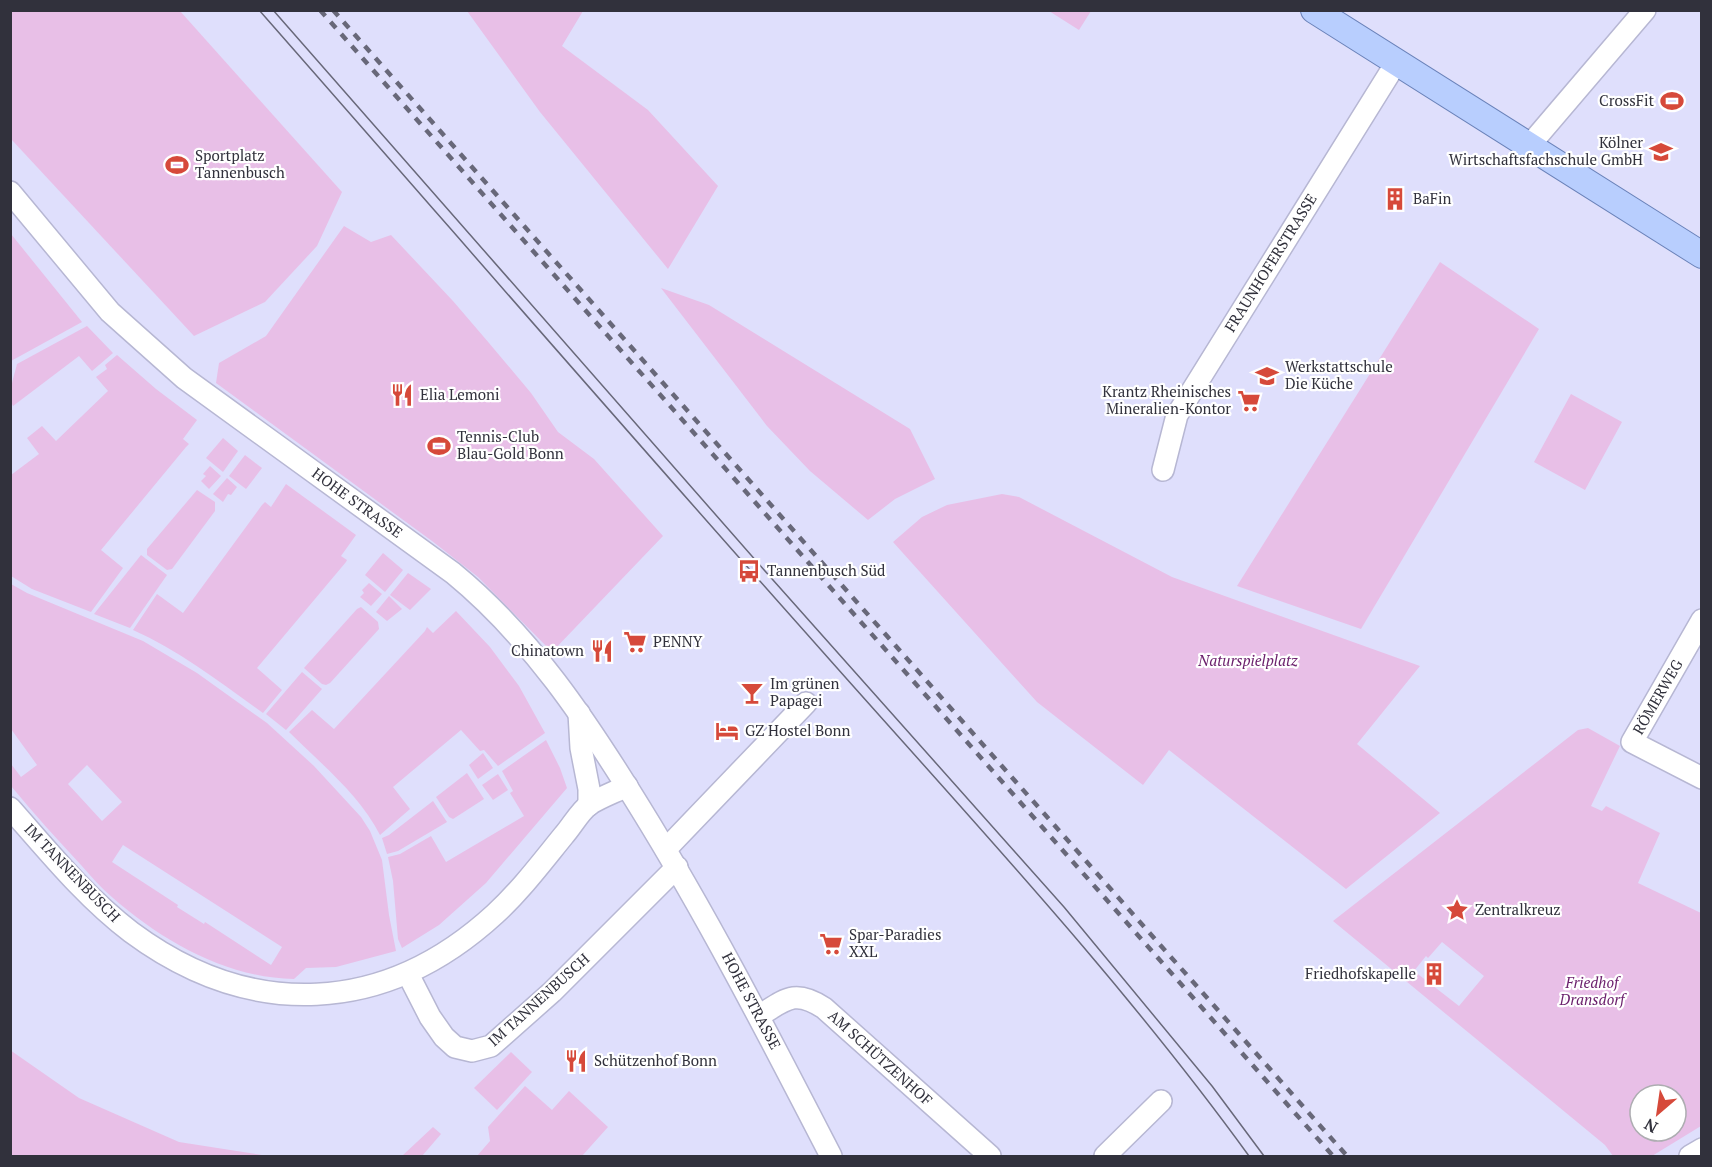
<svg xmlns="http://www.w3.org/2000/svg" width="1712" height="1167" viewBox="0 0 1712 1167" font-family="'PT Serif',serif">
<style>
.green{fill:#e8bfe7;fill-rule:evenodd}
.lines{fill:none;stroke-linecap:round;stroke-linejoin:round}
.minor-casing{stroke:#b7b7d3;stroke-width:24}
.major-casing{stroke:#6a82b9;stroke-width:28}
.minor{stroke:#fff;stroke-width:21}
.major{stroke:#b8cefe;stroke-width:26}
.tram{stroke:#686879;stroke-width:1.5}
.rail{stroke:#686879;stroke-width:4.5;stroke-dasharray:8 8;stroke-linecap:butt}
.labels{text-anchor:middle;stroke-width:4.5;stroke-linejoin:round;paint-order:stroke}
.poi-label{font-size:15px;fill:#31313c;stroke:#fff;text-anchor:start}
.street-label{font-size:15px;fill:#31313c;stroke:#fff}
.park-label{font-size:15px;font-style:italic;fill:#6c216d;stroke:#fff}
</style>
<rect width="100%" height="100%" fill="#dfdffc"/>
<g class="green">
<polygon points="10,11 180,11 342,192 317,246 265,302 194,336 11,139"/>
<polygon points="467,11 583,11 562,46 648,110 718,186 668,269 540,112"/>
<polygon points="1049,11 1091,11 1079,30"/>
<polygon points="344,226 371,242 391,235 453,301 489,343 531,393 558,432 594,459 663,536 552,652 478,577 432,541 216,383 219,363 266,336"/>
<polygon points="11,234 82,322 11,361 10,361"/>
<polygon points="1440,262 1539,329 1361,629 1237,586"/>
<polygon points="661,288 709,305 910,429 935,479 895,499 868,520 810,471 767,426"/>
<path d="M87,326L113,353L92,371L79,356L13,406C7,394 14,377 17,364Z"/>
<polygon points="117,355 156,389 197,420 183,439 189,444 186,447 101,550 123,568 91,612 32,589 11,576 11,475 39,454 27,438 42,426 56,441 108,391 96,377 107,369 105,365"/>
<polygon points="1571,394 1622,422 1585,490 1534,462"/>
<polygon points="223,438 238,451 223,472 206,458"/>
<polygon points="245,455 262,468 246,489 229,476"/>
<polygon points="210,466 221,476 209,489 201,481 206,476 203,474"/>
<polygon points="227,478 237,487 231,495 228,494 223,502 213,494"/>
<path d="M286,484L356,535L341,556L347,560L346,562L257,668L282,690L263,713C221,683 180,651 133,630L157,594L183,613L262,505L265,502L271,507Z"/>
<polygon points="197,490 215,502 215,511 172,569 167,570 147,555 147,549"/>
<polygon points="1002,494 1019,497 1172,577 1420,666 1357,744 1440,813 1346,889 1169,750 1143,785 1037,702 893,542 922,517 947,505"/>
<polygon points="383,553 403,570 385,592 365,575"/>
<polygon points="141,555 167,575 130,628 94,614"/>
<polygon points="408,573 431,589 410,610 390,595"/>
<polygon points="369,583 382,594 371,606 360,597 364,593 362,590"/>
<path d="M11,584L27,593L143,641L197,673L267,723L314,766L361,817L370,831L382,860L389,915L396,951L336,967L306,968L294,979C227,978 162,941 113,898C101,888 91,876 81,865C57,839 33,813 11,786V764L21,777L37,765L11,729ZM87,765L122,802L102,821L68,784ZM123,845L282,947L271,965L205,922L204,924L177,907L178,905L112,862Z"/>
<polygon points="389,596 402,609 387,621 376,612"/>
<polygon points="361,607 378,622 379,629 330,683 326,685 322,684 304,668 357,609"/>
<path d="M456,611L490,647L519,686L545,733L498,766L484,750L480,751L461,730L393,787L410,809L380,835C360,795 320,763 289,732L312,710L334,729L425,631L427,627L433,633Z"/>
<polygon points="302,672 322,689 286,730 266,714"/>
<path d="M1588,728L1620,746L1591,806L1602,811L1606,806L1660,833L1638,883L1701,913V1126L1652,1156H1613L1605,1145L1333,921L1578,730ZM1442,942L1484,976L1459,1006L1414,971L1426,956L1428,958ZM1640,1095H1676V1131H1640Z"/>
<polygon points="546,740 560,768 567,788 486,883 439,925 402,948 398,939 393,881 388,857 400,854 431,836 446,862 524,816 510,793 513,791 502,771"/>
<polygon points="483,753 493,768 478,779 469,765"/>
<polygon points="467,773 484,799 453,819 449,817 436,797"/>
<polygon points="498,774 508,790 493,800 482,785"/>
<polygon points="433,801 447,822 398,851 387,854 382,838 389,835"/>
<polygon points="10,1050 79,1098 179,1142 268,1156 11,1156"/>
<polygon points="511,1052 532,1072 497,1110 474,1088"/>
<polygon points="525,1086 552,1110 569,1091 608,1127 582,1156 477,1156 490,1141 488,1127"/>
<polygon points="433,1127 441,1134 422,1156 402,1156"/>
</g>
<g class="lines">
<g class="minor-casing">
<g id="minor">
<polyline points="1529,146 1645,10"/>
<path d="M10,192L110,312L184,378L453,573C531,637 586,720 639,806C709,919 770,1038 831,1156"/>
<polyline points="1163,470 1177,415 1396,63"/>
<polyline points="1702,620 1632,742 1702,778"/>
<polyline points="579,713 581,748 589,789 589,805"/>
<path d="M10,808C48,851 85,897 131,932C251,1021 385,1015 495,914C521,890 542,862 564,835C572,826 580,811 590,804C601,797 615,792 627,786"/>
<polyline points="666,849 806,703"/>
<polyline points="408,974 430,1017 444,1037 455,1047 472,1051 491,1046 552,992 677,867"/>
<path d="M759,1016C786,999 795,989 824,1008L990,1156"/>
<polyline points="1105,1156 1161,1101"/>
<polyline points="1690,1156 1702,1149"/>
</g>
</g>
<g class="major-casing">
<polyline id="major" points="1314,10 1702,255"/>
</g>
<use href="#minor" class="minor"/>
<use href="#major" class="major"/>
<g class="tram">
<path d="M259,10C447,224 633,439 822,651C968,816 1120,978 1249,1156"/>
<polyline points="273,10 765,571 1064,907 1212,1086 1264,1156"/>
</g>
<g class="rail">
<polyline points="320,10 1333,1156"/>
<polyline points="333,10 1347,1156"/>
</g>
</g>
<defs>
<g id="stadium-bare" transform="scale(1.8)"><path d="M0-5a6.5 5 0 1 0 0 10a6.5 5 0 1 0 0-10ZM-3.5-1.8h7v3.6h-7Z" fill="#d6493a" stroke="#fff" stroke-width="2.5" paint-order="stroke"/></g>
<g id="school-bare" transform="scale(1.8)"><path d="M0-5L7-2L0 1L-7-2ZM-4 1L0 2.5L4 1V4Q0 6-4 4Z" fill="#d6493a" stroke="#fff" stroke-width="2.5" paint-order="stroke"/></g>
<g id="building-bare" transform="scale(1.8)"><path d="M-4-6H4V6H1V3H-1V6H-4ZM-2.5-4.3h1.7v1.8h-1.7ZM.8-4.3h1.7v1.8H.8ZM-2.5-1h1.7V.8h-1.7ZM.8-1h1.7V.8H.8Z" fill="#d6493a" stroke="#fff" stroke-width="2.5" paint-order="stroke"/></g>
<g id="restaurant-bare" transform="scale(1.8)"><path d="M-5-6h1v4h1v-4h1v4h1v-4h1v5L-1.5 .5V6h-2V.5L-5-1ZM5-6V6H3V1.5H1.5Q1.5-4 5-6Z" fill="#d6493a" stroke="#fff" stroke-width="2.5" paint-order="stroke"/></g>
<g id="supermarket-bare" transform="scale(1.8)"><path d="M-6-5.5h2.5l.6 2H6L4.5 2H-2.5L-4.4-4H-6ZM-1.5 3.2a1.3 1.3 0 1 0 .1 0ZM3 3.2a1.3 1.3 0 1 0 .1 0Z" fill="#d6493a" stroke="#fff" stroke-width="2.5" paint-order="stroke"/></g>
<g id="bus-bare" transform="scale(1.8)"><path d="M-5-6H5V4H4V6H2V4H-2V6H-4V4H-5ZM-3.5-4V0h7V-4ZM-3.5 1.2v1.5H-2V1.2ZM2 1.2v1.5H3.5V1.2Z" fill="#d6493a" stroke="#fff" stroke-width="2.5" paint-order="stroke"/></g>
<g id="bar-bare" transform="scale(1.8)"><path d="M-6-5H6L.8 .8V4.5H3.5V6h-7V4.5H-.8V.8Z" fill="#d6493a" stroke="#fff" stroke-width="2.5" paint-order="stroke"/></g>
<g id="hotel-bare" transform="scale(1.8)"><path d="M-6-4.5h1.5V1H6V5H4.5V3h-9V5H-6ZM-4 0a1.8 1.8 0 1 1 3.6 0ZM.5 0V-2.5h3Q6-2.5 6 0Z" fill="#d6493a" stroke="#fff" stroke-width="2.5" paint-order="stroke"/></g>
<g id="sight-bare" transform="scale(1.8)"><path d="M0-6L1.8-2.2L6-1.7L2.9 1.2L3.7 5.4L0 3.3L-3.7 5.4L-2.9 1.2L-6-1.7L-1.8-2.2Z" fill="#d6493a" stroke="#fff" stroke-width="2.5" paint-order="stroke"/></g>
</defs>
<g fill-rule="evenodd">
<use href="#stadium-bare" x="1672" y="101"/>
<use href="#school-bare" x="1661" y="152"/>
<use href="#stadium-bare" x="177" y="165"/>
<use href="#building-bare" x="1395" y="199"/>
<use href="#school-bare" x="1267" y="376"/>
<use href="#restaurant-bare" x="402" y="395"/>
<use href="#supermarket-bare" x="1249" y="401"/>
<use href="#stadium-bare" x="439" y="446"/>
<use href="#bus-bare" x="749" y="571"/>
<use href="#supermarket-bare" x="635" y="642"/>
<use href="#restaurant-bare" x="602" y="651"/>
<use href="#bar-bare" x="752" y="693"/>
<use href="#hotel-bare" x="727" y="731"/>
<use href="#sight-bare" x="1457" y="910"/>
<use href="#supermarket-bare" x="831" y="944"/>
<use href="#building-bare" x="1434" y="974"/>
<use href="#restaurant-bare" x="576" y="1061"/>
</g>
<g class="labels">
<g class="poi-label">
<text x="1654" y="106" text-anchor="end">CrossFit</text>
<text x="1643" y="148" text-anchor="end">Kölner<tspan x="1643" dy="17">Wirtschaftsfachschule GmbH</tspan></text>
<text x="195" y="161">Sportplatz<tspan x="195" dy="17">Tannenbusch</tspan></text>
<text x="1413" y="204">BaFin</text>
<text x="1285" y="372">Werkstattschule<tspan x="1285" dy="17">Die Küche</tspan></text>
<text x="1231" y="397" text-anchor="end">Krantz Rheinisches<tspan x="1231" dy="17">Mineralien-Kontor</tspan></text>
<text x="420" y="400">Elia Lemoni</text>
<text x="457" y="442">Tennis-Club<tspan x="457" dy="17">Blau-Gold Bonn</tspan></text>
<text x="767" y="576">Tannenbusch Süd</text>
<text x="653" y="647">PENNY</text>
<text x="584" y="656" text-anchor="end">Chinatown</text>
<text x="770" y="689">Im grünen<tspan x="770" dy="17">Papagei</tspan></text>
<text x="745" y="736">GZ Hostel Bonn</text>
<text x="1475" y="915">Zentralkreuz</text>
<text x="849" y="940">Spar-Paradies<tspan x="849" dy="17">XXL</tspan></text>
<text x="1416" y="979" text-anchor="end">Friedhofskapelle</text>
<text x="594" y="1066">Schützenhof Bonn</text>
</g>
<g class="street-label">
<text transform="translate(1271 263) rotate(-58)" y="5">FRAUNHOFERSTRASSE</text>
<text transform="translate(357 503) rotate(36)" y="5">HOHE STRASSE</text>
<text transform="translate(1658 697) rotate(-60)" y="5">RÖMERWEG</text>
<text transform="translate(72 873) rotate(46)" y="5">IM TANNENBUSCH</text>
<text transform="translate(539 1000) rotate(-42)" y="5">IM TANNENBUSCH</text>
<text transform="translate(751 1001) rotate(62)" y="5">HOHE STRASSE</text>
<text transform="translate(880 1058) rotate(42)" y="5">AM SCHÜTZENHOF</text>
</g>
<g class="park-label">
<text x="1248" y="666">Naturspielplatz</text>
<text x="1592" y="988">Friedhof<tspan x="1592" dy="17">Dransdorf</tspan></text>
</g>
</g>
<rect width="1712" height="1167" fill="none" stroke="#31313c" stroke-width="24"/>
<g transform="translate(1658 1113) rotate(209)"><circle r="28" fill="#ffffff" stroke="#adadb1" stroke-width="1.5"/>
<path d="M0-4.5L10 22L0 15L-10 22Z" fill="#d6493a"/>
<text y="-9" font-size="16" font-weight="bold" text-anchor="middle" fill="#31313c">N</text>
</g>
</svg>
